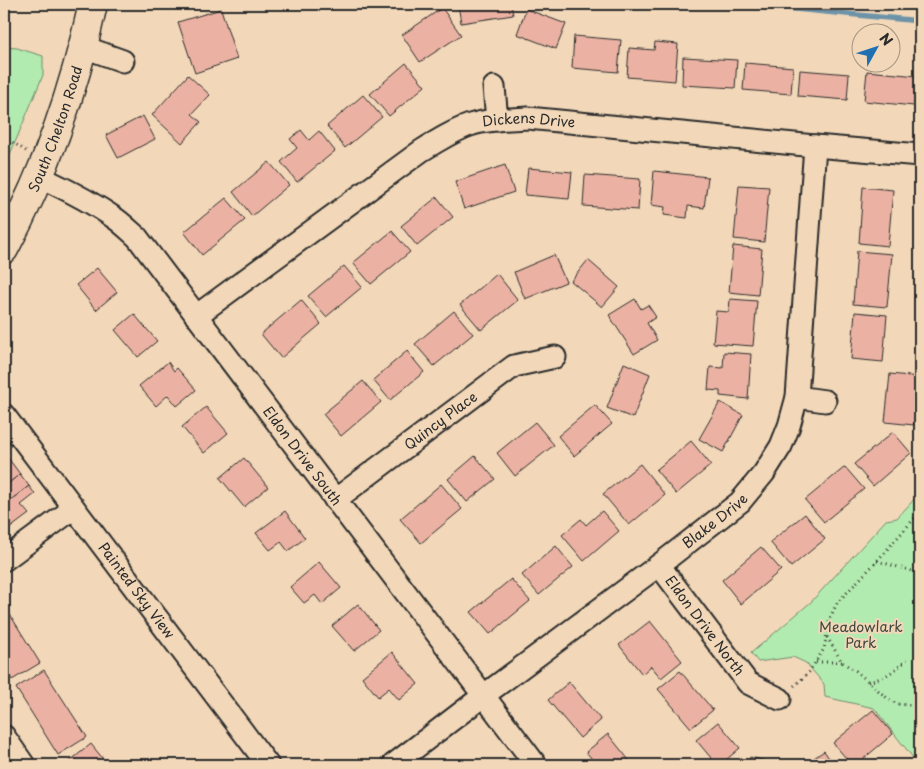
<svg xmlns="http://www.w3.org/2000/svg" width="924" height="769" viewBox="0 0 924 769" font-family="'Playpen Sans',sans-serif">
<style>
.green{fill:#b2ebaf;stroke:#6e8b6d}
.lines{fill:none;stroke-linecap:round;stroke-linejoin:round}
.stream{stroke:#6d93a8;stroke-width:5.5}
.building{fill:#ebb2a3;stroke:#2b2b2b}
.street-casing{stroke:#2b2b2b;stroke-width:25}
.secondary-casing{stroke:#2b2b2b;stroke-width:31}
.path{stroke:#2b2b2b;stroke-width:3;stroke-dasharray:1 4;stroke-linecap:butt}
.street{stroke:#f2d8b9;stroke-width:21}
.secondary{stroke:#f2d8b9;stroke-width:28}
.labels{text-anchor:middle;stroke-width:4;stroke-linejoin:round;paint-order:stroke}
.street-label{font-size:14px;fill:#2b2b2b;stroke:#f2d8b9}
.park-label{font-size:14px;fill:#3f483f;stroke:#f2d8b9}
</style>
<rect width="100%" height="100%" fill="#f2d8b9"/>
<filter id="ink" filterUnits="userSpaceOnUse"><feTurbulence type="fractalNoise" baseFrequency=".02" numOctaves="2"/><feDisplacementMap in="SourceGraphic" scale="10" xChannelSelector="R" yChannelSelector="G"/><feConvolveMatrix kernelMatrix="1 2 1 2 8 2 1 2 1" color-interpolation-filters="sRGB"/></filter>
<g filter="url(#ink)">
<g class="green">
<polygon points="4,47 17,48 43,56 43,75 4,169"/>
<polygon points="920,493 920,755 914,759 874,708 825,697 824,684 806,663 793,657 758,662 751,653 811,602 886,520 897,518"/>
</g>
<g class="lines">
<polyline class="stream" points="742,4 920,21"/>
</g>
<g class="building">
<polygon points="171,4 185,4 180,10"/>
<polygon points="458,4 511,4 513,15 461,23"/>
<polygon points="442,8 461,35 420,62 402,35"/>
<polygon points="221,9 237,59 195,73 178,22"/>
<polygon points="526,9 566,24 556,49 517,34"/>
<polygon points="574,36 621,40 618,72 572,68"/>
<polygon points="655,42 678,44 675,81 627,77 629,48 654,50"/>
<polygon points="683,57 737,60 735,88 682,85"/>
<polygon points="406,63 425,86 389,116 370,94"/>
<polygon points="745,63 793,67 791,94 743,90"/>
<polygon points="800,70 849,74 847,100 798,96"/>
<polygon points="867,71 917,76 914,106 864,101"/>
<polygon points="188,75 210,95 192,114 201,122 182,143 152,115"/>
<polygon points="363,95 382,117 345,148 327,126"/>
<polygon points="143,116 155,139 118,158 106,135"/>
<polygon points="301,130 309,140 319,131 335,151 297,182 281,162 297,148 290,139"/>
<polygon points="269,162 289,185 252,216 233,192"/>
<polygon points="505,165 514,192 464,209 455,182"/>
<polygon points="528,168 572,172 569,199 525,195"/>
<polygon points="654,171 708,177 704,208 688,206 687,218 664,215 665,207 651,205"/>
<polygon points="585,175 640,179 638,210 583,206"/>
<polygon points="739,185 769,187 764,242 734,239"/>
<polygon points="863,187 893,190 888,246 859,243"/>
<polygon points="437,197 453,217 417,246 401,226"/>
<polygon points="226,198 245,220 202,255 184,232"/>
<polygon points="392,231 410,252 371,284 353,263"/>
<polygon points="733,246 762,249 758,295 729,292"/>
<polygon points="857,251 892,254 887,307 853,304"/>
<polygon points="554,255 566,282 525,299 514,272"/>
<polygon points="588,260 619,287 602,307 571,281"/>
<polygon points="344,266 362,287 326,317 308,296"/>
<polygon points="97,268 117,292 96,310 76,285"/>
<polygon points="497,274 518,300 481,330 460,305"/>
<polygon points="635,299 641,309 648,305 656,317 647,323 657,340 634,354 609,315"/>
<polygon points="730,299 757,301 753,346 713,343 716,311 729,312"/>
<polygon points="301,300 321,324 281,358 261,334"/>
<polygon points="454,311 473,334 434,366 415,344"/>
<polygon points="855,312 887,315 883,362 851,359"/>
<polygon points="134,314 157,341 138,357 115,330"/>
<polygon points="407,351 424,372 390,400 373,380"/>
<polygon points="724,352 751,354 748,399 720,396 720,391 708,390 710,367 723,368"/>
<polygon points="168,362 174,371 177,368 196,390 177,406 168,395 156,406 139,386"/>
<polygon points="624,363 650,374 633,418 607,408"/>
<polygon points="890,374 919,377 914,425 885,422"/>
<polygon points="363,381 381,402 341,436 323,414"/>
<polygon points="720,402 743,415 723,452 699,439"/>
<polygon points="595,405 612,424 574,456 558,436"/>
<polygon points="206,407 228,433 204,453 182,427"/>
<polygon points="535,422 554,445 515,476 497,453"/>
<polygon points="893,432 911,453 873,486 854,464"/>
<polygon points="691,441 711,465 676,494 656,470"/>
<polygon points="475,456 495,479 467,502 448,479"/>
<polygon points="8,458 20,474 4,487 4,462"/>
<polygon points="244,458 268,487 244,507 220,478"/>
<polygon points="640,464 665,495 629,525 603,494"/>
<polygon points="845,467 864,489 824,522 805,500"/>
<polygon points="20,474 29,486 4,505 4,487"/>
<polygon points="441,484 462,509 421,543 400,519"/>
<polygon points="29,486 35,494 21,505 29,514 5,532 4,530 4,505"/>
<polygon points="285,511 305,538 288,551 281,542 270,550 256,533"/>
<polygon points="602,511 619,531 584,561 562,535 581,519 586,525"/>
<polygon points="805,514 825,539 791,567 770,542"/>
<polygon points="556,546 573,567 539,595 522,575"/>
<polygon points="761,547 781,570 741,604 722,580"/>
<polygon points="319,562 341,588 322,604 315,595 304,603 290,587"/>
<polygon points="511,579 530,601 490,634 471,612"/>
<polygon points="358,604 379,630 354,651 332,626"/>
<polygon points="4,605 40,663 12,680 4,667"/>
<polygon points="650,621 682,661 661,678 651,666 642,674 619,645"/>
<polygon points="392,652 418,684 399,700 389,688 378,697 362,677"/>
<polygon points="44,670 87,737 58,755 16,688"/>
<polygon points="680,671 713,710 691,728 658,689"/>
<polygon points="569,682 601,720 580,738 548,700"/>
<polygon points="873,710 893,734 856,765 852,765 833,743"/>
<polygon points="718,722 740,748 720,765 717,765 696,740"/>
<polygon points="608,734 633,765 597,765 586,752"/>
<polygon points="91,744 108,765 65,765"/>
<polygon points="824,751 834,765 808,765 807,763"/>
<polygon points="750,757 773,763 772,765 748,765"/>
</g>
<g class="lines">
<g class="street-casing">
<g id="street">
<polyline points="84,47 123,61"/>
<polyline points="494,87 497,120"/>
<path id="s1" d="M40,177C66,189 92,202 116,219C123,224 130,231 137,237L536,765"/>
<path id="s2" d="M196,316L421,151C437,141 453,131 470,125C488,119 509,119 528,118L815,146L920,155"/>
<polyline points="797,397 825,401"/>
<path id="s3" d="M4,415L268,765"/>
<path id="s4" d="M335,500L514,366L555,357"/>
<polyline points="4,560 74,508"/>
<path id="s5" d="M659,565L748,683L780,699"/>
<polyline points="4,736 24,765"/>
<path id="s6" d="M393,765L483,696L659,565L740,502L764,473L781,446L789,426L797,397L815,146"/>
</g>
</g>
<g class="secondary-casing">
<g id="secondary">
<path id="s7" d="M4,249C47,170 74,91 93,4"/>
</g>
</g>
<g class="path">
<polyline points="4,137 26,151"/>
<polyline points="877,561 919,573 919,584 920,588"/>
<polyline points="827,637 842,662 856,671 887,698 897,704 920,706"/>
<polyline points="816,662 842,662"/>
<path d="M868,682C887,677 892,672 907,660"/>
<polyline points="794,686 809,672 824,649 830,618 837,603 877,561 920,512"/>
</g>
<use href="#street" class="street"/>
<use href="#secondary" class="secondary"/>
</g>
</g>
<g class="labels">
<g class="street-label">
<text dy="5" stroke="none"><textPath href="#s2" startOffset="394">Dickens Drive</textPath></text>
<text dy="5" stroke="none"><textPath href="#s7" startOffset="131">South Chelton Road</textPath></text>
<text dy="5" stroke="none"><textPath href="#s4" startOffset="132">Quincy Place</textPath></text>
<text dy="5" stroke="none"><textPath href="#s1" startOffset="389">Eldon Drive South</textPath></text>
<text dy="5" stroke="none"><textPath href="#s6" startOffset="404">Blake Drive</textPath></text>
<text dy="5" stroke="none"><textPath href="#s3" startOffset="220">Painted Sky View</textPath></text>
<text dy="5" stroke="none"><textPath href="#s5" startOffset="76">Eldon Drive North</textPath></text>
</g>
<g class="park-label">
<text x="861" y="632">Meadowlark<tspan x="861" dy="16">Park</tspan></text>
</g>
</g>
<rect width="924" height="769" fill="none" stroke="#f2d8b9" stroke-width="20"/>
<rect x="10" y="10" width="904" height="749" fill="none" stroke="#2b2b2b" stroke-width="2" filter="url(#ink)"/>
<g transform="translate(876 48) rotate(50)"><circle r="24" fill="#f2d8b9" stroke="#a29380"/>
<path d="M0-4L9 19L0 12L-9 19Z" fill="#1f6fb2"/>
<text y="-8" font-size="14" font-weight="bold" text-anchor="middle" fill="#2b2b2b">N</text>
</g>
</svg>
